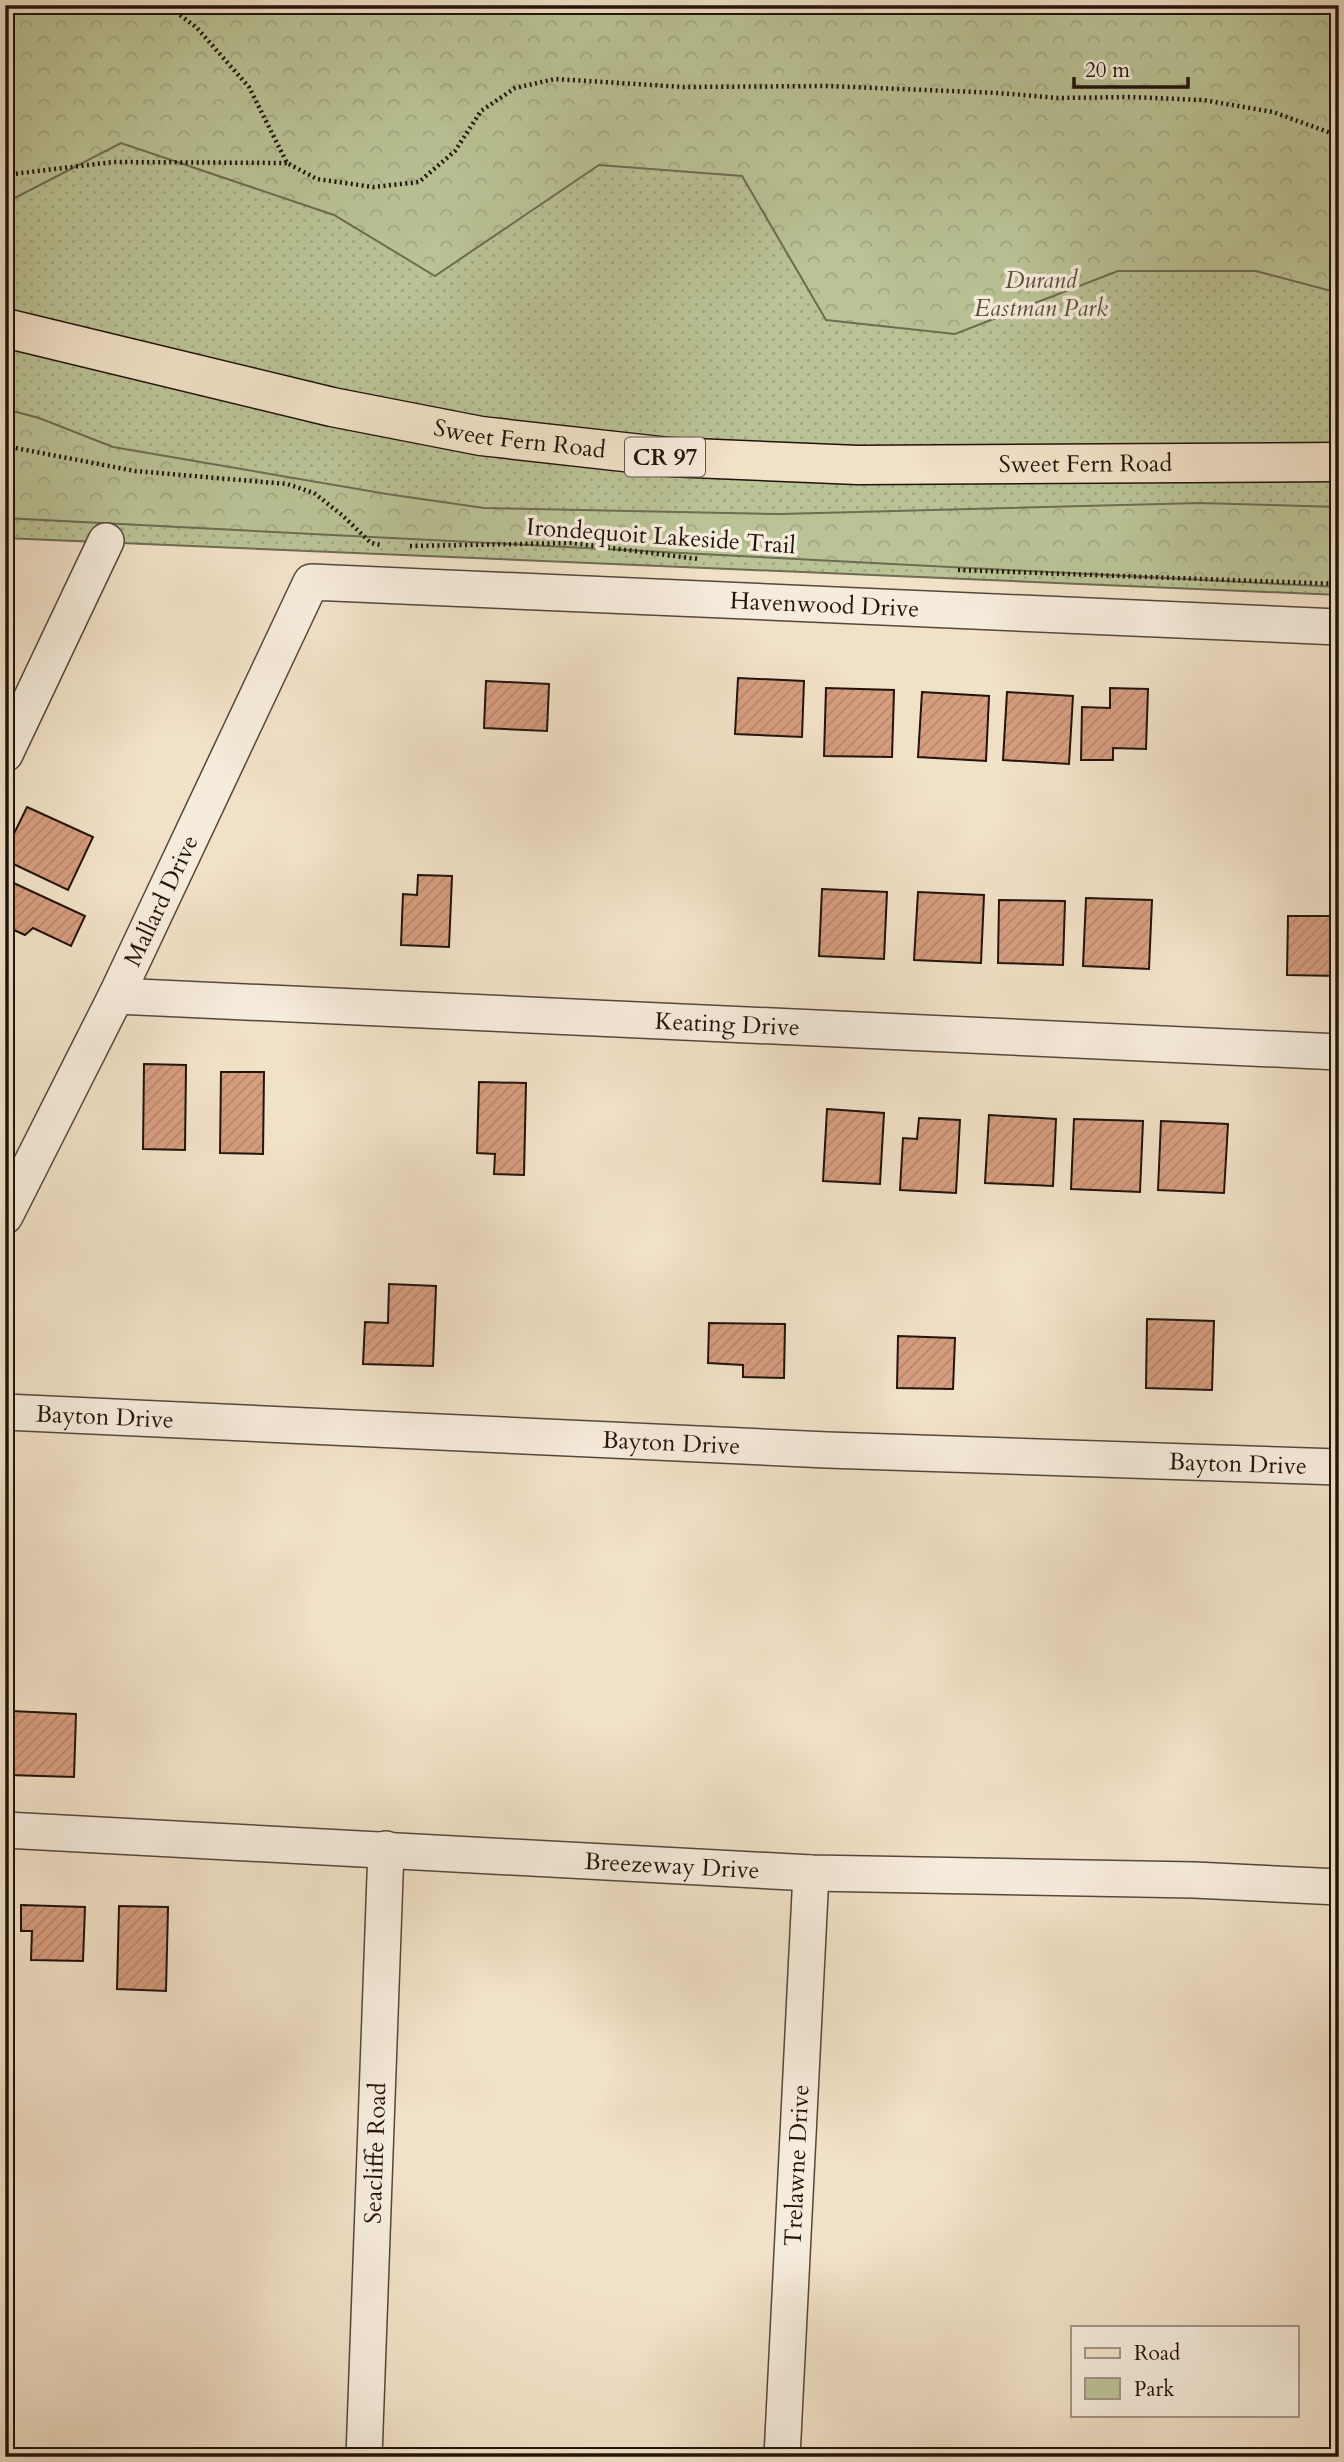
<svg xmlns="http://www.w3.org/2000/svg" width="1344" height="2462" viewBox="0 0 1344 2462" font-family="Cardo,serif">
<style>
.green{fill:url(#green-dots);stroke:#6e6c51;stroke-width:2}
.forest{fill:url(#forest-crowns);stroke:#6e6c51;stroke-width:2}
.building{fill:url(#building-hatch);stroke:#21140c;stroke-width:2}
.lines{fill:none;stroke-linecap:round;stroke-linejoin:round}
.minor-casing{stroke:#55473b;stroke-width:38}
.primary-casing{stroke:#21140c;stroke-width:41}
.path{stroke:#21140c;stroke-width:4.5;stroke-dasharray:2 3.5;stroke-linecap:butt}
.minor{stroke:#f6ecdb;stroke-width:35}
.primary{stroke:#f1e1c7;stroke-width:38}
.labels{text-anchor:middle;stroke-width:7;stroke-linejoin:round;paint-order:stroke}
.shield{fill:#f6ecdb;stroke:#61554a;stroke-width:2}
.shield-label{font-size:23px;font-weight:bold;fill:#21140c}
.park-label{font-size:24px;font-style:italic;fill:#57513c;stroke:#f6ecdb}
.street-label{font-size:24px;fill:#21140c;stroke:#f6ecdb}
</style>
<defs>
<pattern id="green-dots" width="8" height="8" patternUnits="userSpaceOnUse" patternTransform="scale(1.75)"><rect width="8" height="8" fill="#bac396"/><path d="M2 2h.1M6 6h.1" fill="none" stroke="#a0a780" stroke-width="1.8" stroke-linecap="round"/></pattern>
<pattern id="forest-crowns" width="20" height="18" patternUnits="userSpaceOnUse" patternTransform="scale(1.75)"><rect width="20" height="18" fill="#bac396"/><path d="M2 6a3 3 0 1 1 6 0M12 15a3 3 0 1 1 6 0" fill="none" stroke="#a0a780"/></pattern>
<pattern id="building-hatch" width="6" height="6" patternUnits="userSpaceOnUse" patternTransform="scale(1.75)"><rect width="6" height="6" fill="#d69d7f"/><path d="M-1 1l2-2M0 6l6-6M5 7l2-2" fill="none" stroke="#b7866d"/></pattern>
</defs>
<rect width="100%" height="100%" fill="#f1e1c7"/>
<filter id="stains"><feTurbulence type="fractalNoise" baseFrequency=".00286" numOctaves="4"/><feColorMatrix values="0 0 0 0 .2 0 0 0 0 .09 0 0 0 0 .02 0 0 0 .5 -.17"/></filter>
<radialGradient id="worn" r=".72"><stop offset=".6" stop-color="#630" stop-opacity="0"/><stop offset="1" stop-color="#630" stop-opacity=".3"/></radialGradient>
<polygon class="green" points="5,5 1339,5 1339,595 5,538"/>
<g class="forest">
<polygon points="7,5 1339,5 1339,293 1256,271 1118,271 955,334 826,320 742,176 599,165 435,276 334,215 121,143 5,203 5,8"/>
<polygon points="5,409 39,418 113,447 387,494 484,508 780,514 1199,503 1339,507 1339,587 5,518"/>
</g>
<g class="building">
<polygon points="738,678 804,681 802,737 735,734"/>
<polygon points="486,681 549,684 547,731 484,728"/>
<polygon points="826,688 894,690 892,757 824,756"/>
<polygon points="1110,688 1148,689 1146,749 1113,748 1113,760 1081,760 1082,707 1110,708"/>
<polygon points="922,692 989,696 986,761 918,757"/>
<polygon points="1007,692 1073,696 1069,764 1003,760"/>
<polygon points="27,807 93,837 68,890 5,860 5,852"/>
<polygon points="418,875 452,876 449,947 401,945 403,894 417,895"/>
<polygon points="5,879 85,916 71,946 33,928 25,935 5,926"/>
<polygon points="822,889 887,892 884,959 819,956"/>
<polygon points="918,892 984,895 981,963 914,960"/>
<polygon points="1086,898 1152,900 1149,969 1083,966"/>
<polygon points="999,900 1065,901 1063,965 998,963"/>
<polygon points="1288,916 1339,916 1339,976 1287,975"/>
<polygon points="144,1064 186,1065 185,1150 143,1149"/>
<polygon points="221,1072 264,1072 263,1154 220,1153"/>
<polygon points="479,1082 526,1083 524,1175 494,1174 495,1154 477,1153"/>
<polygon points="827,1109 884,1113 880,1184 823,1181"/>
<polygon points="989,1115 1056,1119 1053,1186 985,1183"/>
<polygon points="919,1118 960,1120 956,1193 900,1190 903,1138 917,1139"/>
<polygon points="1074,1119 1143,1121 1140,1192 1071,1189"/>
<polygon points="1161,1121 1228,1124 1224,1193 1158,1190"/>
<polygon points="389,1284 436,1286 433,1366 363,1364 365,1322 388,1323"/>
<polygon points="1147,1319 1214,1321 1212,1390 1146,1388"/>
<polygon points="709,1323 785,1324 784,1378 743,1377 743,1365 708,1363"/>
<polygon points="898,1336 955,1338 953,1389 897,1388"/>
<polygon points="11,1711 76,1714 74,1777 8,1775"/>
<polygon points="21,1905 85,1907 83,1961 31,1960 32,1931 21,1931"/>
<polygon points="119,1906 168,1907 166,1991 117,1989"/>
</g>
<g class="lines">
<g class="minor-casing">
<g id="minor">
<polyline points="5,754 106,541"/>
<path id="s1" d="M116,996L1339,1052"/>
<path id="s2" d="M5,1216L116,996L311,582L1339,627"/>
<path id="s3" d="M5,1412L827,1450L1339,1467"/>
<path id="s4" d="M5,1830L811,1873L1194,1880L1339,1887"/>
<path id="s5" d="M364,2457L386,1849"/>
<path id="s6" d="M782,2457L811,1873"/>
</g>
</g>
<g class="primary-casing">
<g id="primary">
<path id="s7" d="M5,328L332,407L481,436L669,457L858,465L1339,462"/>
</g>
</g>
<g class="path">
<polyline points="167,5 197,28 249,87 287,163 317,179 373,187 419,182 455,151 481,111 515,88 555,79 684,87 828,86 999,93 1058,98 1129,97 1203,100 1273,112 1339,136"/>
<polyline points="5,175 113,162 287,163"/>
<polyline points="5,446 135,471 287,484 314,493 342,515 371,543 381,545"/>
<polyline points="410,546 572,543 698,559"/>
<polyline points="958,570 1339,584"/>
</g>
<use href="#minor" class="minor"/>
<use href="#primary" class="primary"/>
</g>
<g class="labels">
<rect class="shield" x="625" y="437.5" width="80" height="39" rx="5"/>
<g class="shield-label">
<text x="665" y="465">CR 97</text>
</g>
<g class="park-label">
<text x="1041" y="288">Durand<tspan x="1041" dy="28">Eastman Park</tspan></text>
</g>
<g class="street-label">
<text dy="8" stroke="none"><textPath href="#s7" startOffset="527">Sweet Fern Road</textPath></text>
<text dy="8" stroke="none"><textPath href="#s7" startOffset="1094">Sweet Fern Road</textPath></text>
<text transform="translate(661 536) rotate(4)" y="8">Irondequoit Lakeside Trail</text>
<text dy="8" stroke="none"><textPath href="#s2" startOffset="1218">Havenwood Drive</textPath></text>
<text dy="8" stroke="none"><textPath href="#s2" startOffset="352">Mallard Drive</textPath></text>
<text dy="8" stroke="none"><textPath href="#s1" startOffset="612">Keating Drive</textPath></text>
<text dy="8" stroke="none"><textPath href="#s3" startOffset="100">Bayton Drive</textPath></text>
<text dy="8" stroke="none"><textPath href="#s3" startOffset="667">Bayton Drive</textPath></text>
<text dy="8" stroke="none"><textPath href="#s3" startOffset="1234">Bayton Drive</textPath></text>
<text dy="8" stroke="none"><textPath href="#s4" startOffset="668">Breezeway Drive</textPath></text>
<text dy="8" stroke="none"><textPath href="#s5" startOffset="304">Seacliffe Road</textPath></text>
<text dy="8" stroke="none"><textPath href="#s6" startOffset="292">Trelawne Drive</textPath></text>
</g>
</g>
<rect width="1344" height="2462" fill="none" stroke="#f1e1c7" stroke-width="28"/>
<rect x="7" y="7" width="1330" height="2448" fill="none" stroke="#21140c" stroke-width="3.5"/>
<rect x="14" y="14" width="1316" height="2434" fill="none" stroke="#21140c" stroke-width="2"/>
<rect x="1071" y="2326" width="228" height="91" fill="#f6ecdb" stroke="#a19688" stroke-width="2"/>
<rect x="1085" y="2348" width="35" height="10" fill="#f1e1c7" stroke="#a19688" stroke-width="2"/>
<text x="1134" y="2360" font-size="21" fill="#21140c">Road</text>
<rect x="1085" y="2378" width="35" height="21" fill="#bac396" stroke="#a19688" stroke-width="2"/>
<text x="1134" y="2396" font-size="21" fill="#21140c">Park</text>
<path d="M1074 77v10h114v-10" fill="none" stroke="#21140c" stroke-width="3.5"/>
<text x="1085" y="77" font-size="21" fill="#21140c" stroke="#f6ecdb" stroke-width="5" paint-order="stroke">20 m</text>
<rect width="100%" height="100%" filter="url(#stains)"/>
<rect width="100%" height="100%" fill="url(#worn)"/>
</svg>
